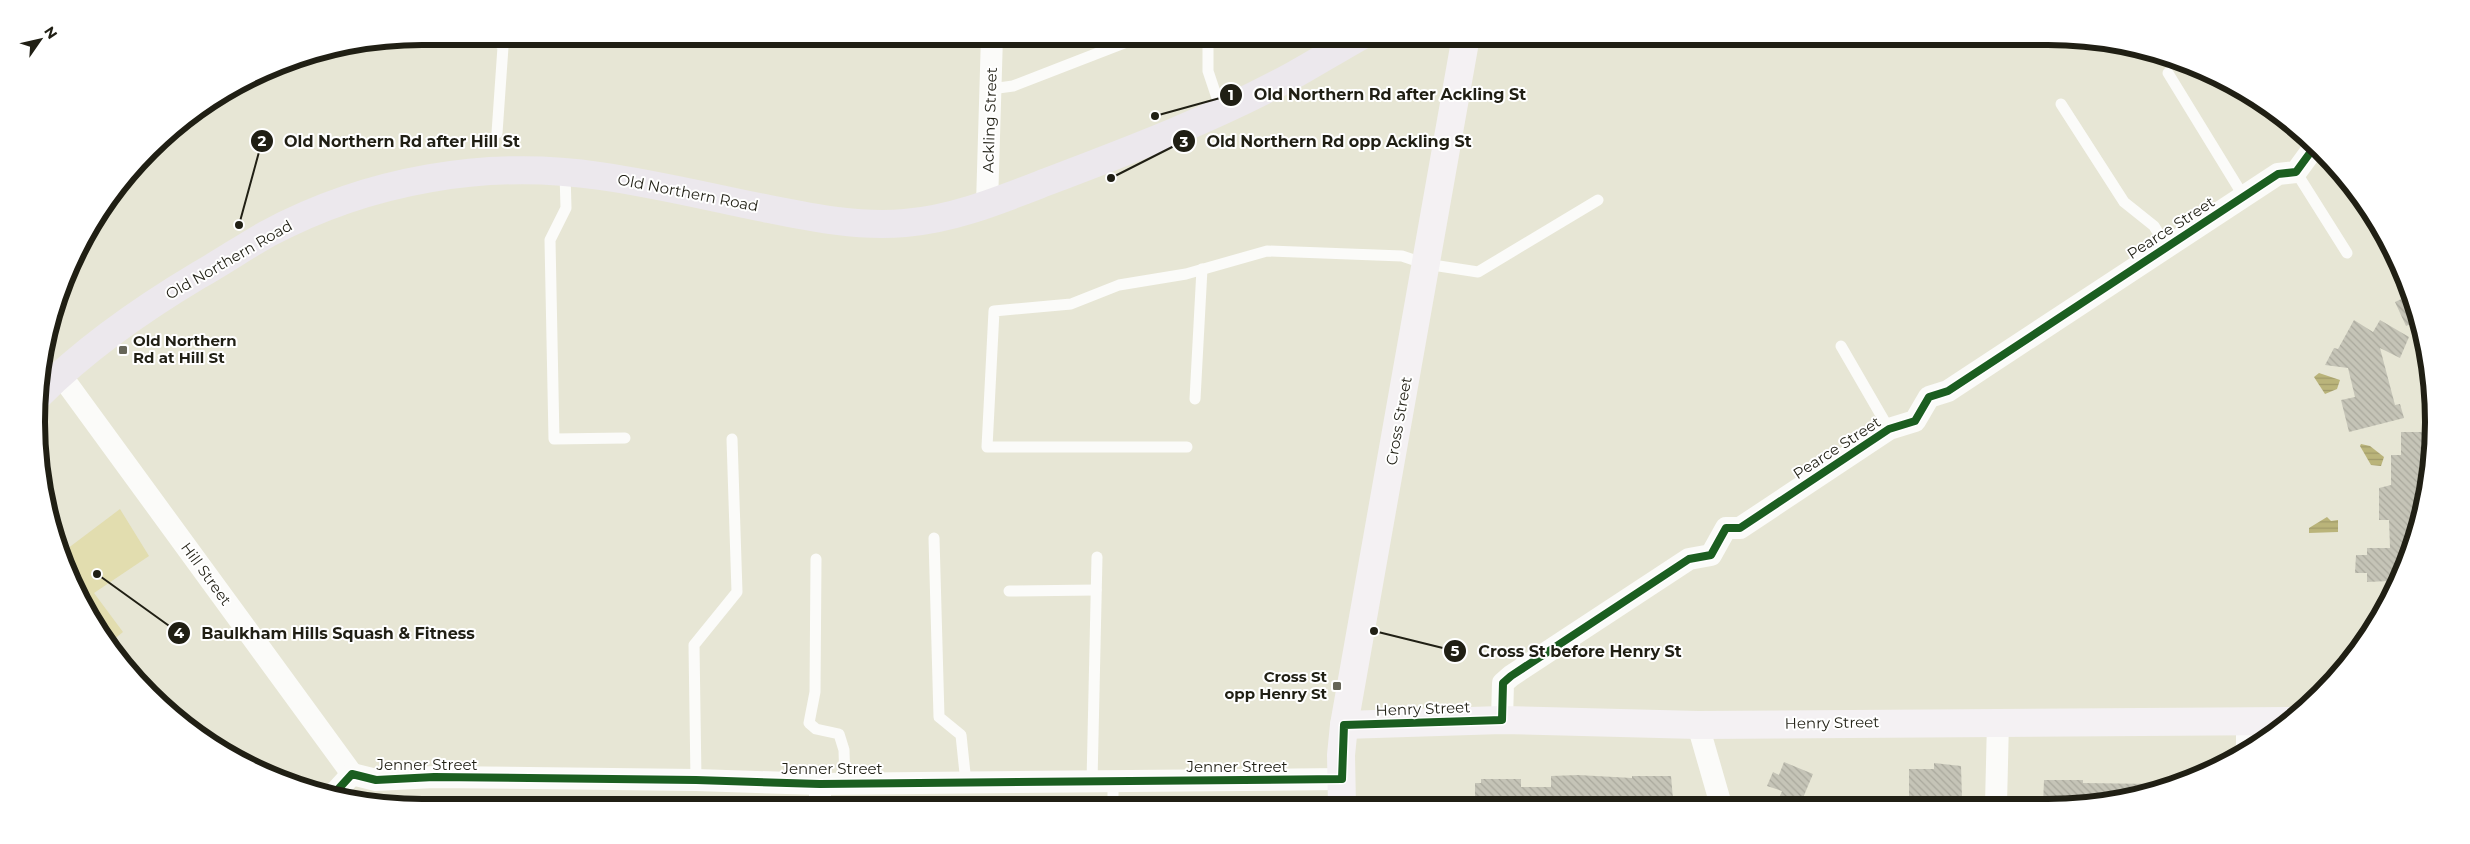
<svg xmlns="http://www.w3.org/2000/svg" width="2470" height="844" viewBox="0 0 2470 844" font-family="Montserrat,sans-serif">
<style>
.pitch{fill:#e2ddaf}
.water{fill:url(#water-rules)}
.building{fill:url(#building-back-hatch)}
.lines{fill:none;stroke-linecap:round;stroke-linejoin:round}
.lane{stroke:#fbfbf9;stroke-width:11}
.street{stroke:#fbfbf9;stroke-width:22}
.secondary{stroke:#f4f1f3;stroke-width:28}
.primary{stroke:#ece8ed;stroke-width:28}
.cycleway-casing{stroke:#fff;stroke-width:11}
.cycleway{stroke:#1b5e20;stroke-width:8}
.poi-dot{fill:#666558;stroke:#fff;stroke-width:2}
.labels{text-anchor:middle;stroke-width:4;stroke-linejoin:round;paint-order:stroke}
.street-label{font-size:15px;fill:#201f14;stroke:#fff}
.poi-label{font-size:15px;font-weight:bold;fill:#201f14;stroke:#fff;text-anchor:start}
.rim{fill:none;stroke:#201f14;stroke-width:6}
.leader{fill:none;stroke:#201f14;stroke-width:2}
.callout-dot{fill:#201f14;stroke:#fff;stroke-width:2}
.mark-label{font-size:15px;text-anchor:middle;font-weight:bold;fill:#fff}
.callout-label{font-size:16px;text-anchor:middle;font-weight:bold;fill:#201f14;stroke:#fff;stroke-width:4;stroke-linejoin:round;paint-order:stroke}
</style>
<defs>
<pattern id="water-rules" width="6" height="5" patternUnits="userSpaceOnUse" patternTransform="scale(1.25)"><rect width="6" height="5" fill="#bab47a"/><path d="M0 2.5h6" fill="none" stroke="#a09a69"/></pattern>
<pattern id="building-back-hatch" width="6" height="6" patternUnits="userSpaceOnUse" patternTransform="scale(1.25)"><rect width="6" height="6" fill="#c5c4b7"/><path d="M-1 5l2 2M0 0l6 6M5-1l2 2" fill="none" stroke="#a9a89c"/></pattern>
</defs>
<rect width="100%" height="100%" fill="#e7e6d5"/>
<polygon class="pitch" points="120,509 149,556 94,593 123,632 108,644 101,637 63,552"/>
<g class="water">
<polygon points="2319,373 2340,380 2337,389 2325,394 2314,377"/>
<polygon points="2361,444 2370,446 2384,457 2381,466 2371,465 2360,446"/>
<polygon points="2327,517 2331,521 2338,520 2338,532 2309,533 2309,528"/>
</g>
<g class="building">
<polygon points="2412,294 2419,321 2406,326 2395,302"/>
<polygon points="2354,320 2373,332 2380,320 2409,337 2400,358 2380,348 2395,405 2400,404 2404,418 2349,432 2341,400 2355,397 2348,368 2325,365 2334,348 2338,349"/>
<polygon points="2401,432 2429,432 2428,477 2421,522 2399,574 2390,574 2390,581 2367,582 2367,573 2355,573 2356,555 2367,555 2367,548 2390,548 2389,520 2379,520 2379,488 2391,485 2391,455 2401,455"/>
<polygon points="1784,762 1813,774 1800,805 1776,805 1782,791 1767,786 1773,772 1779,775"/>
<polygon points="1934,763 1961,766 1962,798 1951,799 1951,805 1909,805 1909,769 1934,769"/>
<polygon points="1578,775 1632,778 1632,776 1671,776 1673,799 1669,799 1669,805 1475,806 1475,783 1481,783 1481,779 1521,779 1521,787 1551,787 1551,776"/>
<polygon points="2044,780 2083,780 2083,783 2155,784 2156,787 2098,804 2043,805"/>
</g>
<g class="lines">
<g class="lane">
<polyline points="493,36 503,47 497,133"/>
<polyline points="1208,36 1208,71 1221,110"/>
<polyline points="2168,73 2244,197"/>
<polyline points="991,89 1013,86 1142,36"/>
<polyline points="2061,104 2124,202 2154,226 2167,247"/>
<polyline points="2296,172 2347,253"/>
<polyline points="565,173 566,208 550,240 554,439 625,438"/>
<polyline points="1841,346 1889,429"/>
<polyline points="1195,399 1202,269"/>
<polyline points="1187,447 987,447 994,311 1071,304 1119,285 1186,274 1267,251 1402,256 1426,264 1478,272 1598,200"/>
<polyline points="934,538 939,717 961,735 966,783"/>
<polyline points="816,559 815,692 809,723 816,729 839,734 844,750 845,784"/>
<polyline points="1009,591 1096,590"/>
<polyline points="696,780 694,645 737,592 732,439"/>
<polyline points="1092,782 1097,557"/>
<polyline points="1113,782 1113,806"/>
</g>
<g class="street">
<polyline points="987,204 992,36"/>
<polyline points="60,374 352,774"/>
<polyline points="1502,720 1503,683 1511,676 1689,559 1711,555 1726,528 1740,528 1889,429 1915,421 1929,397 1948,391 2278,174 2296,172 2315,146"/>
<polyline points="2247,720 2247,749"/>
<polyline points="1698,725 1721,805"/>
<polyline points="352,774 376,780 434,777 696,780 820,784 1342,779"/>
<polyline points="332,796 352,774"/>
<polyline points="1996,805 1998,721"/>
<polyline points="820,807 820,784"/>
</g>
<g class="secondary">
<polyline points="1344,725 1502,720 1698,725 2289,721"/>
<polyline points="1342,806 1341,755 1344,725 1466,36"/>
</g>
<path class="primary" d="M39,395C86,348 142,309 199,275C222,262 244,247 267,234C368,180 487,159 600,176C657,184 713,198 769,209C814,218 859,227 905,223C955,219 1002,199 1049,181C1131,150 1215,118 1292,76C1315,63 1338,49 1361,36"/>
<g class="cycleway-casing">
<polyline id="cycleway" points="332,796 352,774 376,780 434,777 696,780 820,784 1342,779 1344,725 1502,720 1503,683 1511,676 1689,559 1711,555 1726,528 1740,528 1889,429 1915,421 1929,397 1948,391 2278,174 2296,172 2315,146"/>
</g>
<use href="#cycleway" class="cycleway"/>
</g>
<g class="poi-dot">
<rect x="118" y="345" width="10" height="10" rx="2.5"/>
<rect x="1332" y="681" width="10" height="10" rx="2.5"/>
</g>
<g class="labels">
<g class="street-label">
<text transform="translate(990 120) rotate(-88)" y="5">Ackling Street</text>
<text transform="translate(688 193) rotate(11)" y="5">Old Northern Road</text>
<text transform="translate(2171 228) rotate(-33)" y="5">Pearce Street</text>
<text transform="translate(229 260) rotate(-30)" y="5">Old Northern Road</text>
<text transform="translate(1399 421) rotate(-80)" y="5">Cross Street</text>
<text transform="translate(1837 448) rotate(-33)" y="5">Pearce Street</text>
<text transform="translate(206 574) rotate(54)" y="5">Hill Street</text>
<text transform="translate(1423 709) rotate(-2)" y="5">Henry Street</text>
<text transform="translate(1832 723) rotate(-1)" y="5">Henry Street</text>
<text x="427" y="770">Jenner Street</text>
<text x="1237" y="772">Jenner Street</text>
<text x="832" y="774">Jenner Street</text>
</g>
<g class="poi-label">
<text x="133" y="346">Old Northern<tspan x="133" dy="17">Rd at Hill St</tspan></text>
<text x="1327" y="682" text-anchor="end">Cross St<tspan x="1327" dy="17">opp Henry St</tspan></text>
</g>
</g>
<path d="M0 0H2470V844H0ZM422 45H2048A377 377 0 0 1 2425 422V422A377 377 0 0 1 2048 799H422A377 377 0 0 1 45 422V422A377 377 0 0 1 422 45Z" fill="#fff" fill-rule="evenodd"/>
<path class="rim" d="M422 45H2048A377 377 0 0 1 2425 422V422A377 377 0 0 1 2048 799H422A377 377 0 0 1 45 422V422A377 377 0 0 1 422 45Z"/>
<path class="leader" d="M1155 116L1231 95M239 225L262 141M1111 178L1184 141M97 574L179 633M1374 631L1455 651"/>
<g class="callout-dot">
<circle cx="1155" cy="116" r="5"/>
<circle cx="239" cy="225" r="5"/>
<circle cx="1111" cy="178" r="5"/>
<circle cx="97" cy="574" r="5"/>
<circle cx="1374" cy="631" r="5"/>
<circle cx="1231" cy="95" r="12"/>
<circle cx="262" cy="141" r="12"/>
<circle cx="1184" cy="141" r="12"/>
<circle cx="179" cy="633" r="12"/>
<circle cx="1455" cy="651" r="12"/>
</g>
<g class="mark-label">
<text x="1231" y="100">1</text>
<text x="262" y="146">2</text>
<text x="1184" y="147">3</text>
<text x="179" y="638">4</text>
<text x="1455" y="656">5</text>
</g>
<g class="callout-label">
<text x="1390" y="100">Old Northern Rd after Ackling St</text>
<text x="402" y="147">Old Northern Rd after Hill St</text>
<text x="1339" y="147">Old Northern Rd opp Ackling St</text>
<text x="338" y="639">Baulkham Hills Squash &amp; Fitness</text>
<text x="1580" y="657">Cross St before Henry St</text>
</g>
<g transform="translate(40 40) rotate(56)" stroke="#ffffff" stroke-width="4" paint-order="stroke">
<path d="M0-4L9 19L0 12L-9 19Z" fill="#201f14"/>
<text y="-8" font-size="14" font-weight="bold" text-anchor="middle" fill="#201f14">N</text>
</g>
</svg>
